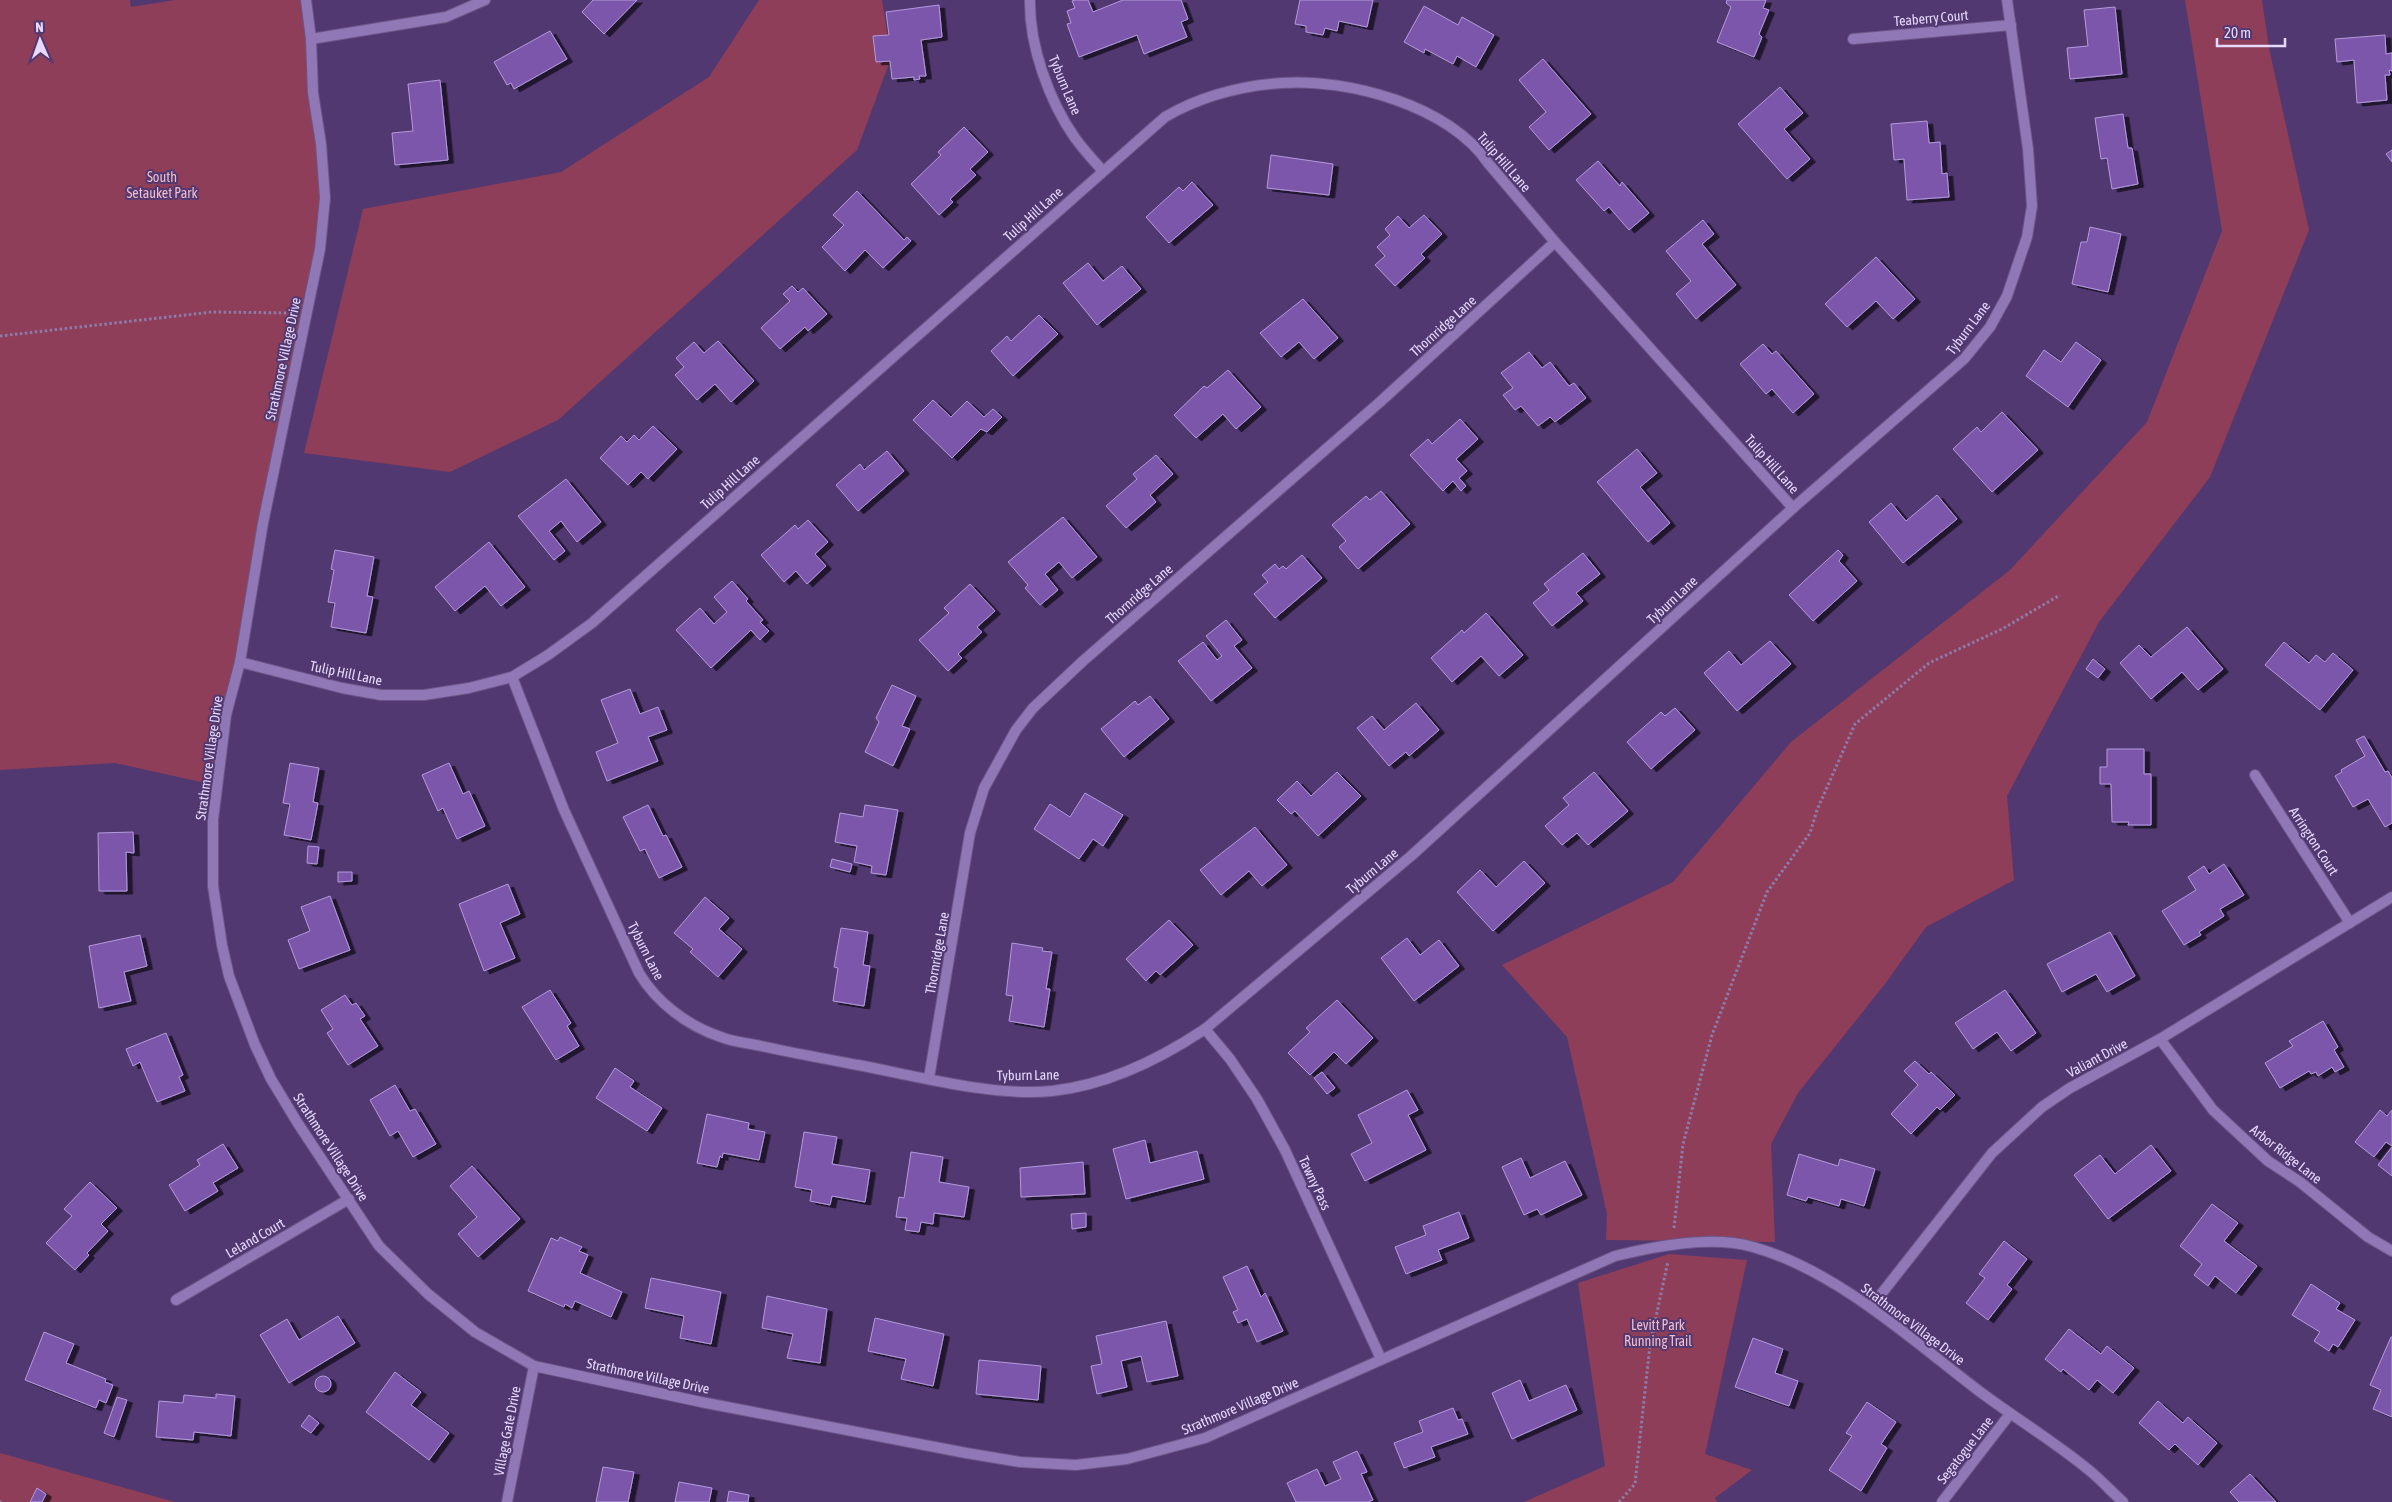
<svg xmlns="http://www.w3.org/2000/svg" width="2392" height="1502" viewBox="0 0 2392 1502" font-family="'Asap Condensed',sans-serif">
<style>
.green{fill:#8e3e58}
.building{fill:#7b57ab;stroke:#b49adc;filter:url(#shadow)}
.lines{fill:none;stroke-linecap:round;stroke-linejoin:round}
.minor-casing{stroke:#6b5586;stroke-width:12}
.tertiary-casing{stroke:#6b5586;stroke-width:12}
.path{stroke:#8f7bab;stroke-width:3;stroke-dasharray:2.5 2.5;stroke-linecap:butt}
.minor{stroke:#9077b6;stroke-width:10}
.tertiary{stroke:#9077b6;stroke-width:10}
.labels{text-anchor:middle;stroke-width:4;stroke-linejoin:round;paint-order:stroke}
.street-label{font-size:14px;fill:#e6d9fc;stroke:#513871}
.park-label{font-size:14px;fill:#f3bdca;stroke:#513871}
</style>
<defs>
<filter id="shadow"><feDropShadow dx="5.5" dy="3" stdDeviation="0" flood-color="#0009"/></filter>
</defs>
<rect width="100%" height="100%" fill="#513871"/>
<g class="green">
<polygon points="0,0 130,0 131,7 175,0 306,0 325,198 263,523 219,786 115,763 0,770"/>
<polygon points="759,0 882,0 891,58 857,150 558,420 450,472 304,453 363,209 561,172 709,77"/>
<polygon points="2185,0 2262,0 2269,48 2309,230 2210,477 2099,622 2007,796 2014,880 1926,927 1885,984 1798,1093 1771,1144 1775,1242 1606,1240 1607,1214 1567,1037 1502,965 1673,882 1791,742 2010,570 2147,422 2222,231"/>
<polygon points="1669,1254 1747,1260 1705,1454 1752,1470 1715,1498 1717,1502 1524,1502 1605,1466 1578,1283"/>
<polygon points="0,1453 175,1502 0,1502"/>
</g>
<g class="building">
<polygon points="593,0 637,0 604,34 582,12"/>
<polygon points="1075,0 1088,0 1093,12 1123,0 1181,0 1188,19 1181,22 1187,37 1144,54 1137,35 1079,57 1067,24 1071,23 1067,11 1075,8 1072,1"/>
<polygon points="1300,0 1373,0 1367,27 1339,21 1337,31 1325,28 1323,35 1306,32 1306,26 1295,24"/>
<polygon points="1727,0 1766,0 1763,8 1769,10 1759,34 1762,37 1754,57 1717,42 1731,7 1726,3"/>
<polygon points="939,5 942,37 921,40 926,76 919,76 920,79 914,80 914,77 892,79 890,61 876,62 873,36 889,35 886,12"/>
<polygon points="1424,6 1458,25 1462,17 1494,35 1476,67 1457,56 1453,64 1425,49 1424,53 1404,42"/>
<polygon points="2115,7 2122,74 2070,79 2067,48 2088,46 2084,10"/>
<polygon points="550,31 567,59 514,89 511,83 507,85 494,62"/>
<polygon points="2385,35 2386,54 2392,53 2392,71 2389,70 2390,75 2385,75 2387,100 2357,103 2354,60 2337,62 2335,39"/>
<polygon points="1543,59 1591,114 1549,150 1529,127 1546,112 1519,80"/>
<polygon points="440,80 448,160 395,165 392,133 413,131 408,84"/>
<polygon points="1780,87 1803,113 1784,129 1810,159 1787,179 1738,124"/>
<polygon points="2123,114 2128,148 2132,148 2138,184 2112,189 2107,158 2101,159 2095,118"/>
<polygon points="1927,121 1929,143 1940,142 1942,174 1947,173 1949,197 1907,200 1904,159 1894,160 1891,124"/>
<polygon points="964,127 988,152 970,169 976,175 950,199 953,202 939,215 911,184 941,155 938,152"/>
<polygon points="2392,150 2392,162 2386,154"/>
<polygon points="1271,155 1333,164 1329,195 1267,188"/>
<polygon points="1598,161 1620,186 1622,182 1649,213 1629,230 1609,207 1604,211 1576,180"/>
<polygon points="1192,182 1213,205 1169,243 1146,217 1179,187 1183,191"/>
<polygon points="857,191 904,240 907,237 911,241 883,268 865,250 845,271 822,247 844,225 833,215"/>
<polygon points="1424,215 1442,234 1421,254 1425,258 1395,286 1375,265 1385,256 1377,247 1390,235 1385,229 1398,216 1409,228"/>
<polygon points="1703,220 1714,234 1702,244 1736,285 1696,319 1676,294 1691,281 1666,251"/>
<polygon points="2090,227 2121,234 2108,292 2072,284 2081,242 2087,242"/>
<polygon points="1876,257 1915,299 1893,319 1876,301 1847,327 1825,304"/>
<polygon points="1088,263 1103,281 1122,266 1141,289 1097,325 1063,283"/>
<polygon points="792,286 798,292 803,288 827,314 808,331 805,327 780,349 761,328 790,301 783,294"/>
<polygon points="1303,299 1338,338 1314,359 1299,342 1281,357 1260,333"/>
<polygon points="1039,315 1058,334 1013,376 991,351 1007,336 1011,341"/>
<polygon points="718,341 754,381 731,402 715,384 697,400 675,375 684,367 676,358 694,342 704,353"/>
<polygon points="2076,342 2101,360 2068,407 2026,376 2044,350 2061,362"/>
<polygon points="1763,344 1772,354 1776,351 1814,394 1793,413 1772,389 1766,394 1740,364"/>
<polygon points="1529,352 1542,368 1550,362 1569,386 1574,383 1586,398 1555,422 1550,417 1538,426 1521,406 1515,410 1503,395 1513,388 1501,373"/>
<polygon points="1228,370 1261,407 1236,429 1223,414 1196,438 1174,415 1204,386 1207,388"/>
<polygon points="933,400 951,417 967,401 984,417 993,409 1002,417 987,432 981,429 952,458 913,420"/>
<polygon points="2002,412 2038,450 1992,492 1953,449 1977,427 1981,432"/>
<polygon points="1460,419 1478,439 1456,459 1467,471 1459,478 1466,486 1461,491 1453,481 1443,491 1410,455 1428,439 1432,444"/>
<polygon points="653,426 677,449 648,479 641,472 628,485 600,458 621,436 627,442 634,435 639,440"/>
<polygon points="1637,449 1657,473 1640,487 1670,523 1648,542 1597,482"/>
<polygon points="887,451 904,471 858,511 836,485 860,464 864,470"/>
<polygon points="1156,455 1173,474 1150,495 1156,502 1126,528 1106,506 1137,479 1133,474"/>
<polygon points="566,479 601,522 577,542 561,521 549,531 565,551 554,560 518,516"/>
<polygon points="1381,491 1410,524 1358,569 1339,547 1346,541 1332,525 1366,496 1370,500"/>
<polygon points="1937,495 1957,519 1903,563 1869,522 1891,503 1906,521"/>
<polygon points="1063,517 1097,557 1072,578 1059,562 1045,574 1058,590 1040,605 1025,588 1028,585 1008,562"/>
<polygon points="808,520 828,542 815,554 826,566 807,584 796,571 784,582 761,555 795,525 798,529"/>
<polygon points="489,542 525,587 501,606 485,586 455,611 435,587"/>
<polygon points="335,550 374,557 367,596 373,597 366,633 331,627 335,603 328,602 334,570 331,569"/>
<polygon points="1838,550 1843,555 1839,561 1857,581 1813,621 1789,595"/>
<polygon points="1583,553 1600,574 1576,593 1583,601 1552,626 1533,603 1549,590 1544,584"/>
<polygon points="1302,555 1322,578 1275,618 1254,594 1268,582 1262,575 1275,564 1279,569 1283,566 1286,569"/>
<polygon points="732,581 748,599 746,601 763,620 760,622 769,631 760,640 751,630 711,668 676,630 700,608 714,624 727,612 714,597"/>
<polygon points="970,584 995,611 977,627 982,632 958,654 962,658 948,671 919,640 949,613 944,608"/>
<polygon points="1486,613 1523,655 1499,676 1481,656 1452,682 1431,658 1462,630 1464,633"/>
<polygon points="1226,620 1242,640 1234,646 1252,668 1211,701 1178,661 1203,642 1217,660 1222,656 1206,636"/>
<polygon points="2187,627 2223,669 2198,690 2182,672 2151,699 2120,663 2139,645 2151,657"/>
<polygon points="1770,641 1791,664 1737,711 1704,673 1729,651 1741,665"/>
<polygon points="2284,642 2309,663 2316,655 2325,662 2333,653 2353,670 2320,710 2265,665"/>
<polygon points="2093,659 2105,669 2098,678 2086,669"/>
<polygon points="892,685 916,696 902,726 910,729 893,766 865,752 879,722 876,718"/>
<polygon points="630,689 640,714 658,707 667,730 648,737 658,761 607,781 596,752 618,743 601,700"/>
<polygon points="1150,696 1169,719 1124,757 1101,729 1135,701 1138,705"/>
<polygon points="1416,703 1439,730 1409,756 1406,752 1389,766 1357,728 1372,716 1384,730"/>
<polygon points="1675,708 1695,730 1651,769 1627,742 1661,712 1665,716"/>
<polygon points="2364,736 2385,772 2388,771 2392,778 2392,823 2385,827 2368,799 2353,807 2335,776 2342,772 2341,770 2365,756 2356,740"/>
<polygon points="2107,749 2144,749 2144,774 2151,774 2151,825 2128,825 2129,822 2112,822 2111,784 2100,784 2100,767 2107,767"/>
<polygon points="290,763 319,768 313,802 318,803 311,840 284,835 290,804 283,803"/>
<polygon points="449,763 463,794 469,791 485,826 457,839 443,808 438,811 422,775"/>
<polygon points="1337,772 1361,796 1318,836 1295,811 1291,814 1277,800 1297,781 1311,796"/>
<polygon points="1594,772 1628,811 1588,845 1577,833 1562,845 1545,826 1569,805 1563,798"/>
<polygon points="1085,793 1123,815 1103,846 1093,839 1079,859 1034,829 1050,804 1070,817"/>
<polygon points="648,805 663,836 666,835 682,867 659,878 645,849 640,851 623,817"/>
<polygon points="865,805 898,810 886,875 871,873 872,866 854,862 857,846 835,842 840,813 863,817"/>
<polygon points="1255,827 1287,865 1262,886 1249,871 1221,895 1200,870"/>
<polygon points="133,832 134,853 126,852 127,891 99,891 98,833"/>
<polygon points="308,846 319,847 317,864 307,863"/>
<polygon points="832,859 852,864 850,872 830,867"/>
<polygon points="1524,861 1545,883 1493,931 1457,892 1480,870 1496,887"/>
<polygon points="2224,864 2244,895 2220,909 2224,916 2199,932 2201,935 2184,945 2162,911 2196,890 2188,877 2204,866 2209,874"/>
<polygon points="338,872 352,872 352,881 338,882"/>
<polygon points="508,884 520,914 500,923 515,958 484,971 459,904"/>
<polygon points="330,896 350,950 299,969 288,940 310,931 301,907"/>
<polygon points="705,897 729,918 719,929 742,949 718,977 690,952 693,949 674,933"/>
<polygon points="1169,920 1193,945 1160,975 1156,971 1146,981 1126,959"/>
<polygon points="841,928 868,932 863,965 870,966 864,1006 833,1001 838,968 834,967"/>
<polygon points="2110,932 2135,976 2107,992 2096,974 2062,992 2047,964"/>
<polygon points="140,935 147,966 124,972 131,1001 99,1008 89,946"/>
<polygon points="1407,938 1420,955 1439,940 1459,966 1414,1001 1381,958"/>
<polygon points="1012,943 1043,948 1042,951 1052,952 1046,989 1050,989 1044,1027 1009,1021 1013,996 1006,995"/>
<polygon points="550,990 571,1023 567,1026 579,1046 556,1060 522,1007"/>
<polygon points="2005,990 2036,1033 2011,1051 1997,1032 1973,1049 1955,1023"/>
<polygon points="345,995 352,1005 356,1003 365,1016 360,1019 378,1046 348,1065 327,1033 333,1029 321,1010"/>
<polygon points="1337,1000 1373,1038 1346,1064 1334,1052 1310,1075 1288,1053 1310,1032 1306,1028"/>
<polygon points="2323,1021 2338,1047 2334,1050 2344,1067 2335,1072 2332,1067 2318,1076 2316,1072 2311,1074 2309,1071 2280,1088 2265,1063 2293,1046 2289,1041"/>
<polygon points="166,1033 183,1075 179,1077 185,1091 157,1102 140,1062 133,1066 126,1049"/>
<polygon points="1915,1061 1929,1074 1931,1072 1955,1095 1940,1110 1937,1107 1911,1134 1891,1114 1918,1085 1904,1071"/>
<polygon points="615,1068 634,1081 630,1087 662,1108 647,1131 596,1098"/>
<polygon points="1322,1072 1335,1088 1327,1094 1314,1078"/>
<polygon points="395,1085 410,1111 415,1109 436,1144 413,1157 398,1131 390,1136 370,1100"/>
<polygon points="1407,1090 1418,1110 1408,1115 1426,1150 1365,1181 1351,1154 1372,1143 1358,1115"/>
<polygon points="2380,1110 2387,1116 2392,1110 2392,1146 2386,1142 2374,1157 2355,1142"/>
<polygon points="707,1114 749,1123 748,1129 765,1132 759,1160 723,1153 722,1158 720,1156 717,1167 697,1163"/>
<polygon points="804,1132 837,1137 832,1164 870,1170 865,1202 832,1196 830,1205 810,1201 812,1190 795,1187"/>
<polygon points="1145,1140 1150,1163 1197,1151 1204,1179 1126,1199 1113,1149"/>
<polygon points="223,1144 238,1168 213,1183 218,1191 185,1211 169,1185 200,1165 197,1160"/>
<polygon points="2151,1145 2171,1171 2108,1219 2074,1175 2100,1155 2115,1174"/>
<polygon points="2392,1147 2392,1176 2378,1165"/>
<polygon points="911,1152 943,1157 939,1182 969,1187 964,1217 934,1213 933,1224 921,1222 919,1232 905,1230 907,1218 896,1217 899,1197 904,1198"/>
<polygon points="1799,1154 1838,1166 1840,1159 1875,1169 1864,1206 1841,1199 1839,1206 1808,1197 1806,1201 1787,1195"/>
<polygon points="1521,1158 1530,1178 1565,1161 1582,1195 1541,1215 1537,1209 1524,1215 1502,1167"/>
<polygon points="1083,1162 1085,1194 1021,1197 1020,1168"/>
<polygon points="472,1166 520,1219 478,1257 458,1234 477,1217 450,1186"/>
<polygon points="90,1182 117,1208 101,1224 108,1231 87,1253 89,1255 75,1270 46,1243 72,1216 64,1209"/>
<polygon points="2212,1204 2238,1223 2224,1241 2257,1266 2236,1293 2215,1276 2208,1286 2194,1275 2202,1264 2180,1246"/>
<polygon points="1459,1212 1469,1238 1438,1250 1442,1260 1406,1274 1395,1247 1426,1235 1423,1226"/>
<polygon points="1086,1213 1086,1227 1072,1229 1071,1214"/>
<polygon points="560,1237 582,1247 579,1251 588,1255 580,1273 622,1292 611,1317 575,1301 572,1308 565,1304 564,1307 528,1291 551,1238 558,1241"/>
<polygon points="2004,1241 2027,1259 2007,1285 2012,1289 1988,1320 1966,1303 1985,1278 1979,1274"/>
<polygon points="1247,1266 1261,1297 1265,1293 1283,1331 1257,1342 1247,1319 1238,1323 1233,1312 1238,1310 1223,1277"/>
<polygon points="651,1278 721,1292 711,1344 680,1338 684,1316 645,1308"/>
<polygon points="2311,1284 2340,1303 2336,1309 2355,1320 2338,1347 2333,1344 2329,1351 2314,1341 2320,1332 2292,1315"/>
<polygon points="767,1296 827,1309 820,1363 787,1358 793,1334 762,1328"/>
<polygon points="338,1316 355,1343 289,1383 260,1335 287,1319 299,1340"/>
<polygon points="875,1318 944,1334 933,1386 901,1379 906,1359 868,1351"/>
<polygon points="1166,1321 1178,1376 1147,1382 1141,1356 1121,1361 1127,1387 1097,1394 1091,1366 1102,1364 1096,1336"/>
<polygon points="2069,1329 2101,1354 2107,1346 2134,1368 2113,1393 2097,1380 2089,1390 2063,1369 2061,1372 2045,1359"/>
<polygon points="44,1332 74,1344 66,1363 106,1379 105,1382 113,1385 106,1403 99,1400 96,1408 25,1380"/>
<polygon points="2391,1337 2392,1337 2392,1417 2373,1409 2381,1390 2370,1385"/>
<polygon points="1753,1338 1783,1349 1775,1373 1798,1381 1789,1406 1735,1387"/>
<polygon points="979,1360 1041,1366 1038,1400 976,1394"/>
<polygon points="395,1372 421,1392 411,1405 449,1433 429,1460 366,1412"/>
<circle cx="323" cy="1384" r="8"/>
<polygon points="1520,1380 1529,1401 1566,1385 1577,1410 1512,1439 1492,1393"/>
<polygon points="216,1394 235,1396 231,1436 194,1432 193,1440 156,1437 159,1401 183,1403 184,1395 216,1398"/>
<polygon points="117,1397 127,1400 114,1437 104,1433"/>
<polygon points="2158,1401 2183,1423 2188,1417 2217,1443 2198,1465 2175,1444 2169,1450 2139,1423"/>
<polygon points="1867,1402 1896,1422 1881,1444 1887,1448 1861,1491 1829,1470 1852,1436 1846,1433"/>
<polygon points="1453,1408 1458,1420 1462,1419 1468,1434 1431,1447 1435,1457 1404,1468 1394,1443 1423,1432 1419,1421"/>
<polygon points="309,1415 319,1423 311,1433 301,1426"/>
<polygon points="1357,1451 1367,1472 1361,1474 1373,1500 1368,1502 1296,1502 1287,1483 1317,1469 1325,1486 1341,1479 1333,1462"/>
<polygon points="603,1467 634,1472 628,1502 596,1502"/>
<polygon points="2250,1474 2276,1502 2239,1502 2230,1492"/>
<polygon points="679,1482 712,1488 709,1502 675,1502"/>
<polygon points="37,1488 46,1494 42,1502 30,1502"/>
<polygon points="729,1491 749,1495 748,1502 727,1502"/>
</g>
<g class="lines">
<g class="minor-casing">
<g id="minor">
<path d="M1030,0C1029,45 1049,101 1075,138C1083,149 1093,160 1102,170"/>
<polyline points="311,39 446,17 485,0"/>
<polyline points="1853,39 2011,25"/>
<path d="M240,662L342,688L381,695H424L469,688L512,677L548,655L592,623L1165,117C1201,96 1240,86 1281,83C1348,78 1450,106 1488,163L1555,242L1793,508"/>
<path d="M512,677L564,810L639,973C657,1003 688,1026 721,1037C733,1042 748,1043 761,1046C793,1053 826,1059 858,1065C916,1076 994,1097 1052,1091C1108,1085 1160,1059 1205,1029L1411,856L1793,508L1964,359L1990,327L2007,296L2027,237L2032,206L2028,149L2007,0"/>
<polyline points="2255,775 2350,923"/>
<polyline points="1205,1029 1230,1059 1257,1099 1285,1150 1381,1359"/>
<polyline points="2160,1039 2213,1110 2268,1161 2300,1182 2368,1237 2392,1251"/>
<polyline points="929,1078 970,833 984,788 1016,730 1033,708 1083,661 1380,402 1555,242"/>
<polyline points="176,1300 349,1199"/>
<polyline points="1871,1307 1992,1153 2042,1107 2070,1088 2160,1039 2392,897"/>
<polyline points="507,1502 534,1366"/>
<polyline points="1942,1502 2010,1414"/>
</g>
</g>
<g class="tertiary-casing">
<path id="tertiary" d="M306,0L311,39L313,93L321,144L325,198L320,249L263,523L240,662L226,715L213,820V886L222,945L229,976L255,1045L271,1079L297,1122L379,1246L428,1294L475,1332L534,1366L701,1402L966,1453L1020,1462L1076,1465L1127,1459L1205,1438L1615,1256C1656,1246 1712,1235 1753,1247C1836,1270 1912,1340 1979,1391C2015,1418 2055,1442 2090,1471C2101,1480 2112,1492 2123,1502"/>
</g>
<g class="path">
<polyline points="0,336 212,312 291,313"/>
<polyline points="1674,1228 1683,1144 1712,1035 1767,892 1810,833 1817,810 1855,724 1929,663 2002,629 2060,595"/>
<polyline points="0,1501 1,1502"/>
<polyline points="1619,1502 1635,1484 1650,1345 1668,1261"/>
</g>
<use href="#minor" class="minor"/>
<use href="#tertiary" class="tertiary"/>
</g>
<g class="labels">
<g class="street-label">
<text transform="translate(1931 18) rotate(-5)" y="5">Teaberry Court</text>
<text transform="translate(1065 85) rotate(67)" y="5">Tyburn Lane</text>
<text transform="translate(1504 162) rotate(49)" y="5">Tulip Hill Lane</text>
<text transform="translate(1033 214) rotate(-42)" y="5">Tulip Hill Lane</text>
<text transform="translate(1443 326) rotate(-42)" y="5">Thornridge Lane</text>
<text transform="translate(1968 328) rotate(-53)" y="5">Tyburn Lane</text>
<text transform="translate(283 359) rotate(-78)" y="5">Strathmore Village Drive</text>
<text transform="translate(1772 464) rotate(48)" y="5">Tulip Hill Lane</text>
<text transform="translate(730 482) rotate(-42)" y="5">Tulip Hill Lane</text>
<text transform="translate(1139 594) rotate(-41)" y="5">Thornridge Lane</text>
<text transform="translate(1672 600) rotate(-43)" y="5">Tyburn Lane</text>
<text transform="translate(346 673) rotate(12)" y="5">Tulip Hill Lane</text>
<text transform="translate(209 758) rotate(-82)" y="5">Strathmore Village Drive</text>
<text transform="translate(2314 841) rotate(57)" y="5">Arrington Court</text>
<text transform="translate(1372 871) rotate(-40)" y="5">Tyburn Lane</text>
<text transform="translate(646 951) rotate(63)" y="5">Tyburn Lane</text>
<text transform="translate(937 953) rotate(-80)" y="5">Thornridge Lane</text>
<text transform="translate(2097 1058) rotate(-28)" y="5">Valiant Drive</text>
<text transform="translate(1028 1075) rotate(-1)" y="5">Tyburn Lane</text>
<text transform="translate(331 1147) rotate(57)" y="5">Strathmore Village Drive</text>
<text transform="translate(2286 1154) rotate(38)" y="5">Arbor Ridge Lane</text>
<text transform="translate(1315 1183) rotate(65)" y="5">Tawny Pass</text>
<text transform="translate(255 1238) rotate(-30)" y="5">Leland Court</text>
<text transform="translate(1913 1324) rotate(37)" y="5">Strathmore Village Drive</text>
<text transform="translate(648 1376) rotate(12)" y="5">Strathmore Village Drive</text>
<text transform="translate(1240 1406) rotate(-23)" y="5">Strathmore Village Drive</text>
<text transform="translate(507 1431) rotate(-79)" y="5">Village Gate Drive</text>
<text transform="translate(1965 1450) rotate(-52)" y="5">Segatogue Lane</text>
</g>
<g class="park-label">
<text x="162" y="182">South<tspan x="162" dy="16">Setauket Park</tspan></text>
<text x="1658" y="1330">Levitt Park<tspan x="1658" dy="16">Running Trail</tspan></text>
</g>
</g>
<g transform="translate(40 40) rotate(358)" stroke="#513871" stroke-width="4" paint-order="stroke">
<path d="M0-4L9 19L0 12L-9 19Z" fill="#e6d9fc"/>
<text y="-8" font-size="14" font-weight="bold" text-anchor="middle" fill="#e6d9fc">N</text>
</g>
<path d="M2217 38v8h68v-8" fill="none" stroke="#e6d9fc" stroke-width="2.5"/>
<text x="2224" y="38" font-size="15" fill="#e6d9fc" stroke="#513871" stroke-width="4" paint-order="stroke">20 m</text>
</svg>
